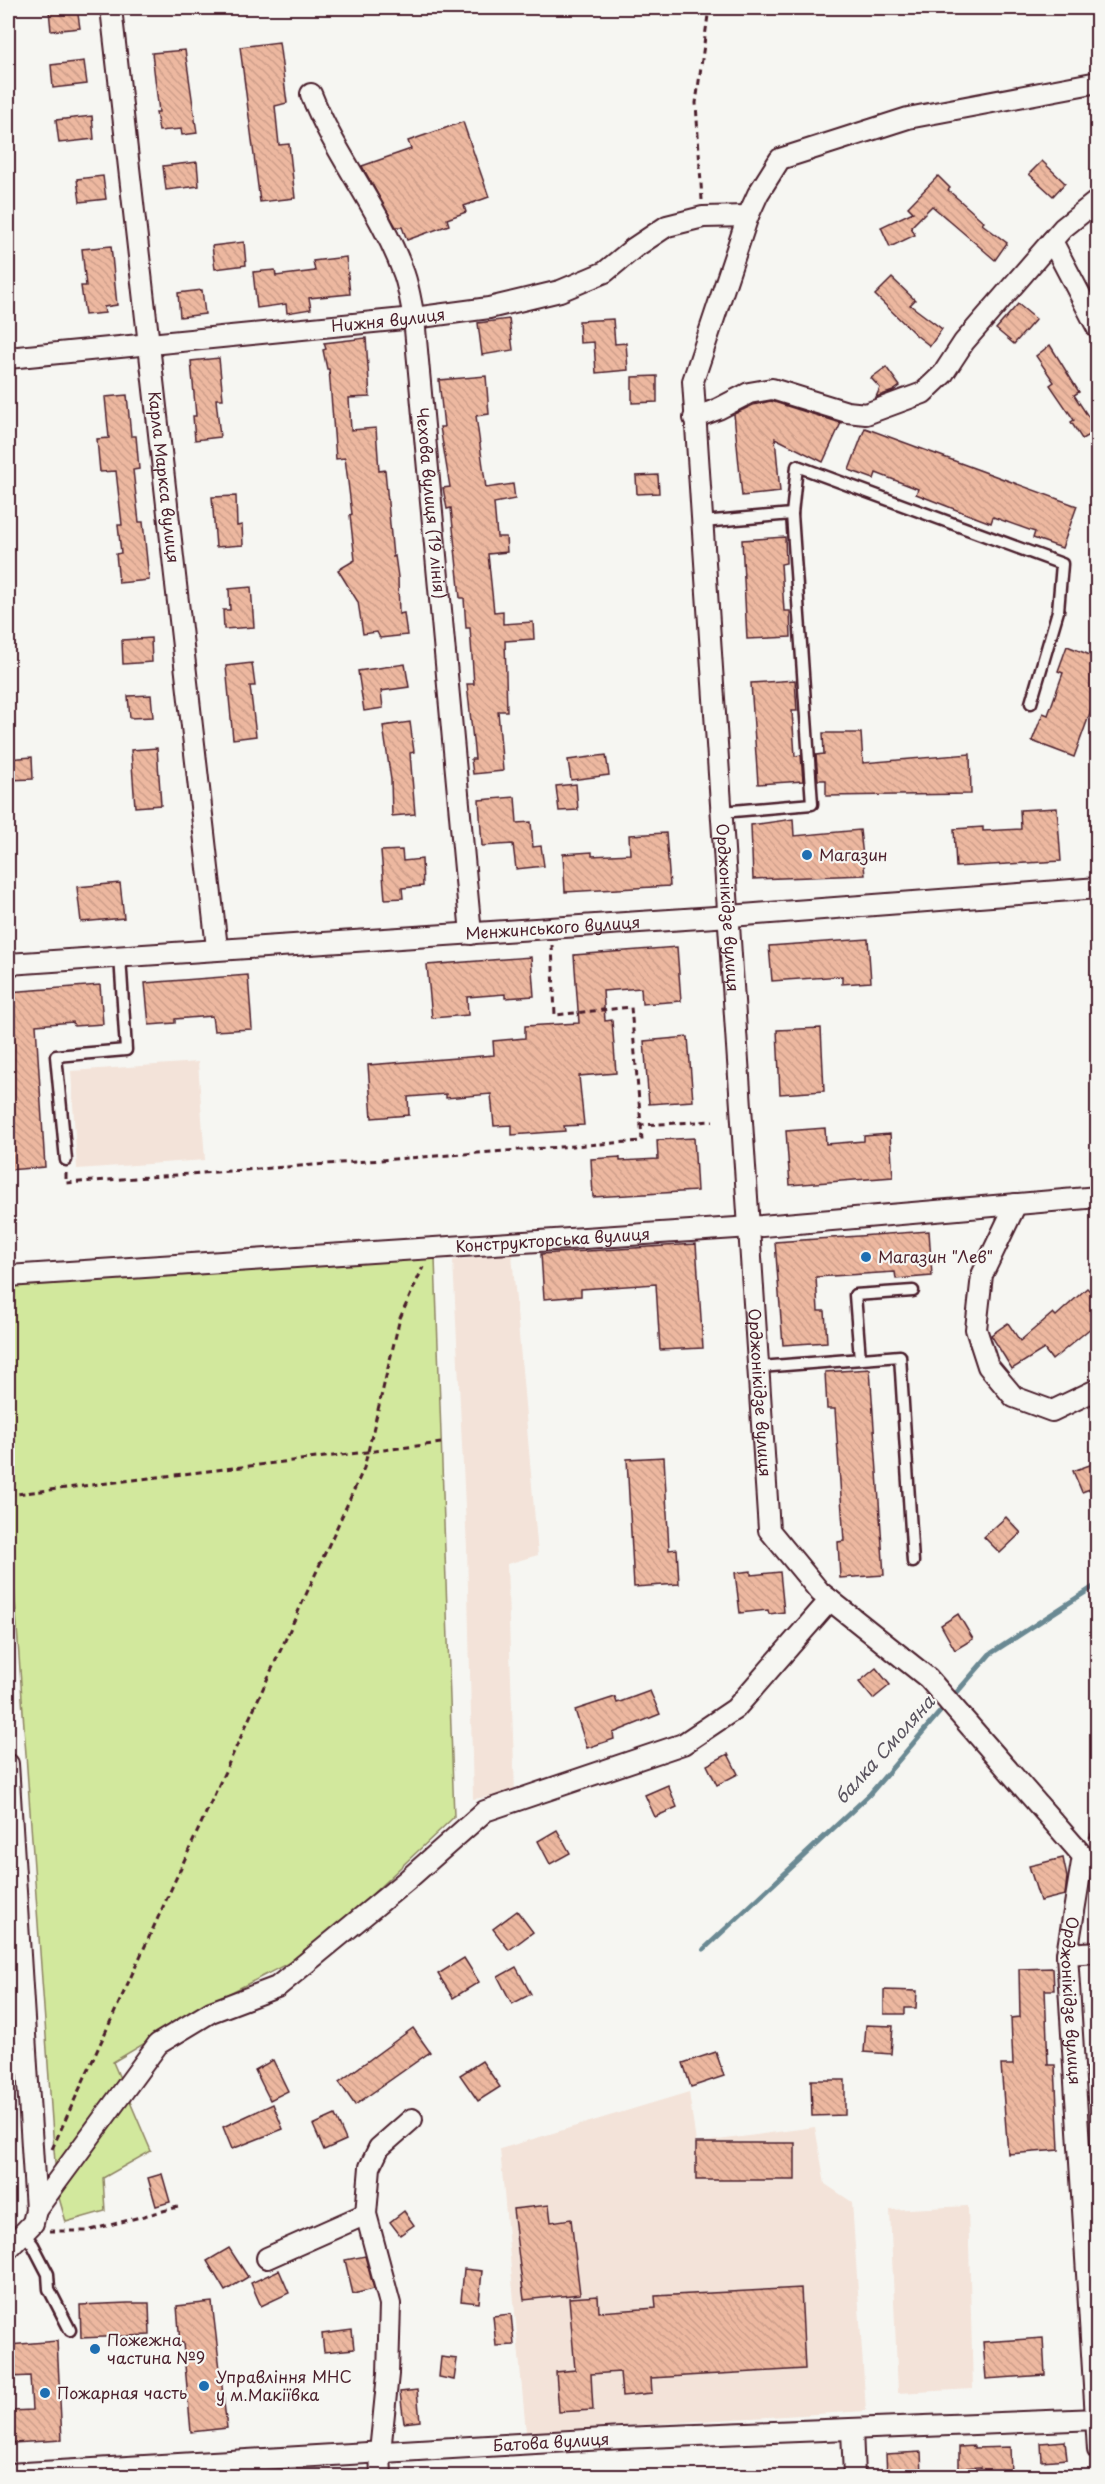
<svg xmlns="http://www.w3.org/2000/svg" width="1105" height="2484" viewBox="0 0 1105 2484" font-family="'Playpen Sans',sans-serif">
<style>
.built{fill:#f3e3d9}
.grass{fill:#d2e89d;stroke:#8e8464;stroke-width:1.5}
.lines{fill:none;stroke-linecap:round;stroke-linejoin:round}
.stream{stroke:#6a8993;stroke-width:5}
.building{fill:url(#building-back-hatch);stroke:#4a1f2b;stroke-width:1.5}
.lane-casing{stroke:#4a1f2b;stroke-width:15}
.street-casing{stroke:#4a1f2b;stroke-width:24}
.path{stroke:#4a1f2b;stroke-width:3;stroke-dasharray:6 4.5;stroke-linecap:butt}
.lane{stroke:#f6f6f2;stroke-width:10}
.street{stroke:#f6f6f2;stroke-width:20}
.poi-dot{fill:#1f6fb2;stroke:#f6f6f2;stroke-width:2}
.labels{text-anchor:middle;stroke-width:4.5;stroke-linejoin:round;paint-order:stroke}
.street-label{font-size:16px;fill:#4a1f2b;stroke:#f6f6f2}
.poi-label{font-size:16px;fill:#4a1f2b;stroke:#f6f6f2;text-anchor:start}
.water-label{font-size:18px;font-style:italic;fill:#5a545f;stroke:#f6f6f2}
</style>
<defs>
<pattern id="building-back-hatch" width="6" height="6" patternUnits="userSpaceOnUse" patternTransform="scale(1.5)"><rect width="6" height="6" fill="#edb8a0"/><path d="M-1 5l2 2M0 0l6 6M5-1l2 2" fill="none" stroke="#cd9e8a"/></pattern>
</defs>
<rect width="100%" height="100%" fill="#f6f6f2"/>
<filter id="ink" filterUnits="userSpaceOnUse"><feTurbulence type="fractalNoise" baseFrequency=".0167" numOctaves="2"/><feDisplacementMap in="SourceGraphic" scale="12" xChannelSelector="R" yChannelSelector="G"/><feConvolveMatrix kernelMatrix="1 2 1 2 8 2 1 2 1" color-interpolation-filters="sRGB"/></filter>
<g filter="url(#ink)">
<g class="built">
<polygon points="198,1062 205,1160 77,1169 71,1071"/>
<polygon points="512,1254 538,1555 507,1564 515,1793 473,1799 467,1548 453,1260"/>
<polygon points="689,2092 696,2143 815,2127 825,2184 852,2202 866,2411 526,2432 500,2149"/>
<polygon points="968,2206 973,2389 898,2393 890,2210"/>
<polygon points="368,2469 368,2476 226,2476"/>
</g>
<polygon class="grass" points="435,1258 454,1817 312,1951 226,1995 113,2062 151,2151 103,2178 105,2211 66,2222 57,2191 8,1501 8,1286"/>
<g class="lines">
<g class="stream">
<polyline points="951,1699 990,1654 1098,1584"/>
<polyline points="704,1949 869,1795 945,1706"/>
</g>
</g>
<g class="building">
<polygon points="69,8 77,8 80,28 51,31 49,10"/>
<polygon points="279,42 287,103 275,106 279,145 289,144 295,198 260,202 240,47"/>
<polygon points="185,50 197,133 182,135 181,129 159,131 156,112 159,112 152,53"/>
<polygon points="84,61 87,84 53,88 51,65"/>
<polygon points="92,116 94,139 59,143 56,120"/>
<polygon points="463,122 489,197 464,206 466,212 447,219 449,225 407,240 402,227 396,227 362,166 411,149 408,141"/>
<polygon points="1042,161 1065,183 1053,196 1029,174"/>
<polygon points="197,162 199,186 166,190 163,166"/>
<polygon points="103,176 106,199 80,202 77,179"/>
<polygon points="938,176 950,188 948,190 984,222 982,224 1007,243 995,260 932,206 911,227 915,235 890,247 881,227 913,212 908,207"/>
<polygon points="244,242 246,265 215,269 212,246"/>
<polygon points="111,246 117,305 104,307 105,313 85,315 81,286 86,286 82,249"/>
<polygon points="346,257 350,294 309,298 311,309 287,313 286,304 257,308 253,272 275,270 276,276 315,271 313,261"/>
<polygon points="892,278 915,300 910,305 942,329 930,346 916,335 875,295"/>
<polygon points="202,290 205,314 180,317 178,293"/>
<polygon points="1018,304 1036,319 1014,344 996,329"/>
<polygon points="509,319 513,350 482,355 478,323"/>
<polygon points="613,319 615,344 626,343 628,370 596,373 594,342 580,343 579,321"/>
<polygon points="366,338 370,397 349,398 351,430 376,428 379,471 385,470 393,557 395,556 398,577 399,614 404,613 407,635 380,638 377,632 363,634 358,602 338,570 355,560 350,515 352,514 345,458 336,459 329,369 327,369 323,350 326,349 324,343"/>
<polygon points="1050,345 1079,392 1074,395 1097,430 1082,439 1071,422 1074,420 1050,385 1054,382 1036,356"/>
<polygon points="219,358 223,399 216,399 220,437 195,440 193,416 196,416 191,361"/>
<polygon points="886,367 900,386 893,391 876,397 880,388 871,378"/>
<polygon points="486,376 489,414 476,416 486,488 513,484 515,499 494,503 497,537 506,537 507,552 488,554 494,612 503,611 503,624 533,622 534,639 505,641 507,711 498,711 503,771 473,774 471,759 475,759 467,684 474,684 470,628 466,628 464,598 460,598 451,508 447,509 443,488 450,487 440,427 444,427 439,380"/>
<polygon points="657,376 657,402 632,403 632,377"/>
<polygon points="127,395 131,436 136,436 139,469 133,470 139,522 143,522 149,580 119,583 116,554 121,553 118,525 122,525 116,471 100,472 97,439 109,438 105,397"/>
<polygon points="771,401 841,423 823,462 775,438 780,492 742,496 734,414 753,405"/>
<polygon points="865,428 1077,506 1062,548 1033,538 1035,532 993,517 991,523 967,514 916,494 918,489 876,473 874,479 849,470"/>
<polygon points="658,475 659,493 637,494 636,476"/>
<polygon points="236,496 237,526 242,525 243,545 216,547 212,497"/>
<polygon points="785,537 786,563 781,564 784,611 790,611 791,637 747,639 742,540"/>
<polygon points="251,587 254,627 224,629 223,610 230,610 229,589"/>
<polygon points="151,638 152,662 123,664 122,640"/>
<polygon points="1067,646 1098,658 1098,691 1074,757 1032,741 1043,713 1048,715 1063,673 1058,671"/>
<polygon points="252,663 255,686 250,686 256,736 233,739 226,666"/>
<polygon points="405,664 409,687 381,691 383,708 364,711 358,671"/>
<polygon points="795,680 797,711 792,711 795,756 801,755 803,781 758,784 751,683"/>
<polygon points="151,695 153,717 130,718 128,696"/>
<polygon points="410,722 414,752 410,753 415,814 392,816 391,780 383,726"/>
<polygon points="823,733 861,733 863,763 970,754 971,794 826,796 826,780 818,780 816,755 824,754"/>
<polygon points="157,748 161,805 135,807 131,750"/>
<polygon points="606,755 609,775 571,780 568,760"/>
<polygon points="32,757 33,779 8,780 8,759"/>
<polygon points="576,784 578,810 559,811 556,786"/>
<polygon points="515,797 517,823 531,822 533,847 541,846 544,866 516,869 513,844 482,846 479,800"/>
<polygon points="1057,808 1061,861 956,867 954,829 983,827 983,831 1021,829 1020,810"/>
<polygon points="793,819 794,836 860,830 865,875 753,879 751,825"/>
<polygon points="666,833 670,886 565,892 563,854 592,852 592,856 630,854 629,835"/>
<polygon points="402,850 403,861 422,859 423,886 402,888 403,898 385,899 381,851"/>
<polygon points="120,883 124,918 81,922 77,887"/>
<polygon points="868,939 871,982 842,984 842,976 772,981 769,946"/>
<polygon points="677,947 681,1001 642,1004 641,988 603,991 605,1021 612,1020 616,1073 579,1076 584,1125 564,1126 565,1131 512,1135 512,1125 494,1126 491,1094 446,1098 446,1094 408,1097 409,1115 372,1118 368,1065 494,1055 493,1041 525,1038 525,1026 579,1023 574,955"/>
<polygon points="531,957 534,996 505,998 505,994 467,997 468,1015 432,1018 427,965"/>
<polygon points="248,975 252,1029 214,1031 212,1016 175,1019 175,1023 149,1025 145,983"/>
<polygon points="100,985 103,1024 74,1026 73,1022 36,1025 45,1167 8,1170 8,992"/>
<polygon points="821,1028 824,1091 780,1094 777,1030"/>
<polygon points="688,1037 693,1101 649,1104 644,1041"/>
<polygon points="825,1128 826,1144 864,1141 864,1136 890,1134 893,1177 790,1185 786,1131"/>
<polygon points="694,1138 697,1191 593,1197 591,1159 620,1157 620,1161 658,1159 657,1140"/>
<polygon points="929,1231 932,1276 896,1279 895,1272 816,1277 818,1311 825,1311 827,1342 783,1345 775,1242"/>
<polygon points="696,1244 703,1348 660,1350 656,1284 581,1289 581,1296 544,1299 541,1254"/>
<polygon points="1087,1288 1098,1299 1098,1322 1052,1360 1044,1349 1012,1369 991,1335 1008,1323 1020,1341 1053,1313 1056,1316"/>
<polygon points="870,1369 884,1575 840,1578 838,1542 844,1541 835,1409 827,1409 825,1372"/>
<polygon points="664,1457 669,1550 677,1549 679,1584 634,1587 627,1459"/>
<polygon points="1098,1462 1098,1486 1082,1492 1073,1471"/>
<polygon points="1006,1517 1021,1533 1000,1553 984,1537"/>
<polygon points="751,1571 751,1575 780,1572 784,1612 769,1614 768,1610 740,1613 735,1573"/>
<polygon points="958,1614 973,1639 955,1650 941,1625"/>
<polygon points="876,1668 890,1685 873,1699 859,1682"/>
<polygon points="650,1691 660,1714 613,1733 614,1739 587,1748 575,1710 615,1697 617,1703"/>
<polygon points="728,1754 738,1774 717,1785 707,1765"/>
<polygon points="668,1785 677,1807 655,1817 645,1795"/>
<polygon points="557,1830 570,1853 550,1864 538,1841"/>
<polygon points="1063,1858 1067,1877 1065,1895 1040,1901 1029,1866"/>
<polygon points="517,1911 533,1932 509,1950 493,1929"/>
<polygon points="464,1958 479,1982 453,1998 438,1974"/>
<polygon points="516,1967 531,1994 512,2004 498,1977"/>
<polygon points="1053,1968 1054,1990 1045,1990 1048,2065 1055,2065 1059,2150 1008,2154 1001,2065 1013,2065 1011,2018 1020,2017 1019,1969"/>
<polygon points="884,1990 917,1991 916,2008 905,2008 905,2014 884,2014"/>
<polygon points="866,2025 893,2026 891,2054 864,2052"/>
<polygon points="413,2028 430,2052 355,2105 339,2082"/>
<polygon points="716,2052 724,2076 691,2087 683,2063"/>
<polygon points="273,2060 288,2091 270,2100 255,2070"/>
<polygon points="482,2061 500,2087 478,2101 460,2075"/>
<polygon points="811,2080 845,2080 845,2115 812,2116"/>
<polygon points="273,2104 283,2129 232,2149 223,2127"/>
<polygon points="335,2115 346,2140 324,2150 313,2125"/>
<rect x="696" y="2143" width="99" height="37"/>
<polygon points="162,2174 170,2202 156,2206 148,2178"/>
<polygon points="549,2205 551,2222 571,2219 580,2294 524,2300 513,2209"/>
<polygon points="404,2211 414,2225 400,2235 390,2222"/>
<polygon points="229,2248 248,2277 225,2291 207,2261"/>
<polygon points="365,2256 374,2289 353,2294 345,2260"/>
<polygon points="464,2269 482,2271 479,2303 461,2301"/>
<polygon points="279,2270 289,2293 261,2306 251,2283"/>
<polygon points="801,2288 805,2369 651,2378 652,2393 622,2396 620,2372 591,2374 593,2410 559,2412 556,2372 575,2370 569,2298 598,2296 599,2312 656,2308 655,2296"/>
<polygon points="212,2302 227,2428 191,2432 183,2343 180,2343 177,2306"/>
<polygon points="128,2303 149,2303 150,2335 81,2338 80,2305"/>
<polygon points="511,2314 514,2345 496,2346 493,2316"/>
<polygon points="352,2330 354,2349 324,2352 322,2334"/>
<polygon points="1043,2338 1045,2375 986,2379 983,2342"/>
<polygon points="57,2341 62,2440 13,2443 11,2411 32,2410 30,2376 11,2377 9,2345"/>
<polygon points="441,2357 457,2359 454,2380 439,2377"/>
<polygon points="417,2390 420,2421 404,2423 400,2392"/>
<polygon points="1065,2441 1067,2459 1042,2461 1041,2443"/>
<polygon points="974,2446 974,2448 1010,2447 1011,2474 981,2476 981,2467 959,2468 959,2447"/>
<polygon points="921,2452 922,2476 887,2476 886,2454"/>
</g>
<g class="lines">
<g class="lane-casing">
<g id="lane">
<polyline points="703,522 792,514"/>
<polyline points="722,812 812,804 792,514 797,466 1062,564 1058,611 1031,703"/>
<polyline points="66,1160 56,1056 126,1050 120,956"/>
<polyline points="860,1359 855,1295 913,1291"/>
<polyline points="760,1367 900,1356 913,1562"/>
<polyline points="8,2067 28,2065"/>
<polyline points="23,2232 33,2245 48,2274 49,2289 70,2330"/>
</g>
</g>
<g class="street-casing">
<g id="street">
<path id="s1" d="M111,8L217,948"/>
<path id="s2" d="M1098,82L908,118L780,159L758,194L748,216L693,381L769,1530L820,1592L928,1678L1083,1856L1067,1954L1098,2450"/>
<path id="s3" d="M311,94C336,157 381,210 404,274C409,288 411,304 414,318L471,934"/>
<polyline points="1052,241 1098,329"/>
<path id="s4" d="M8,358L414,318L489,308L560,291L605,272L634,248L667,226L703,217L748,216"/>
<polyline points="694,418 718,409 749,393 772,389 847,412 866,414 923,393 943,374 964,342 1063,228 1098,200"/>
<path id="s5" d="M8,964L730,916L1098,888"/>
<polyline points="1016,1204 982,1275 976,1329 988,1366 1014,1397 1052,1411 1098,1389"/>
<path id="s6" d="M8,1276L751,1227L1098,1197"/>
<polyline points="8,1764 36,2210 33,2223 8,2249"/>
<polyline points="1067,1954 1098,1952"/>
<polyline points="36,2210 158,2044 211,2012 277,1987 406,1881 485,1811 683,1744 735,1709 830,1600"/>
<polyline points="267,2258 366,2214"/>
<polyline points="852,2430 854,2476"/>
<path id="s7" d="M8,2474L622,2438L1098,2419"/>
<polyline points="381,2476 380,2452 388,2374 390,2304 366,2214 370,2167 379,2148 412,2119"/>
</g>
</g>
<g class="path">
<polyline points="702,200 696,103 709,8"/>
<polyline points="552,945 555,1015 631,1007 641,1125 713,1121"/>
<polyline points="66,1173 66,1183 642,1141 641,1125"/>
<polyline points="8,1495 441,1443"/>
<polyline points="1090,1838 1098,1820"/>
<polyline points="52,2149 364,1468 400,1318 423,1267"/>
<polyline points="49,2231 87,2231 178,2207"/>
</g>
<use href="#lane" class="lane"/>
<use href="#street" class="street"/>
</g>
</g>
<g class="poi-dot">
<circle cx="807" cy="855" r="6"/>
<circle cx="866" cy="1257" r="6"/>
<circle cx="95" cy="2349" r="6"/>
<circle cx="204" cy="2386" r="6"/>
<circle cx="45" cy="2393" r="6"/>
</g>
<g class="labels">
<g class="street-label">
<text dy="6" stroke="none"><textPath href="#s4" startOffset="382">Нижня вулиця</textPath></text>
<text dy="6" stroke="none"><textPath href="#s1" startOffset="472">Карла Маркса вулиця</textPath></text>
<text dy="6" stroke="none"><textPath href="#s3" startOffset="434">Чехова вулиця (19 лiнiя)</textPath></text>
<text dy="6" stroke="none"><textPath href="#s2" startOffset="1095">Орджонікідзе вулиця</textPath></text>
<text dy="6" stroke="none"><textPath href="#s5" startOffset="546">Менжинського вулиця</textPath></text>
<text dy="6" stroke="none"><textPath href="#s6" startOffset="546">Конструкторська вулиця</textPath></text>
<text dy="6" stroke="none"><textPath href="#s2" startOffset="1581">Орджонікідзе вулиця</textPath></text>
<text dy="6" stroke="none"><textPath href="#s2" startOffset="2319">Орджонікідзе вулиця</textPath></text>
<text dy="6" stroke="none"><textPath href="#s7" startOffset="544">Батова вулиця</textPath></text>
</g>
<g class="poi-label">
<text x="819" y="861">Магазин</text>
<text x="878" y="1263">Магазин "Лев"</text>
<text x="107" y="2346">Пожежна<tspan x="107" dy="18">частина №9</tspan></text>
<text x="216" y="2383">Управління МНС<tspan x="216" dy="18">у м.Макіївка</tspan></text>
<text x="57" y="2399">Пожарная часть</text>
</g>
<g class="water-label">
<text transform="translate(885 1750) rotate(-48)" y="6">балка Смоляна</text>
</g>
</g>
<rect width="1105" height="2484" fill="none" stroke="#f6f6f2" stroke-width="30"/>
<rect x="15" y="15" width="1075" height="2454" fill="none" stroke="#4a1f2b" stroke-width="2" filter="url(#ink)"/>
</svg>
